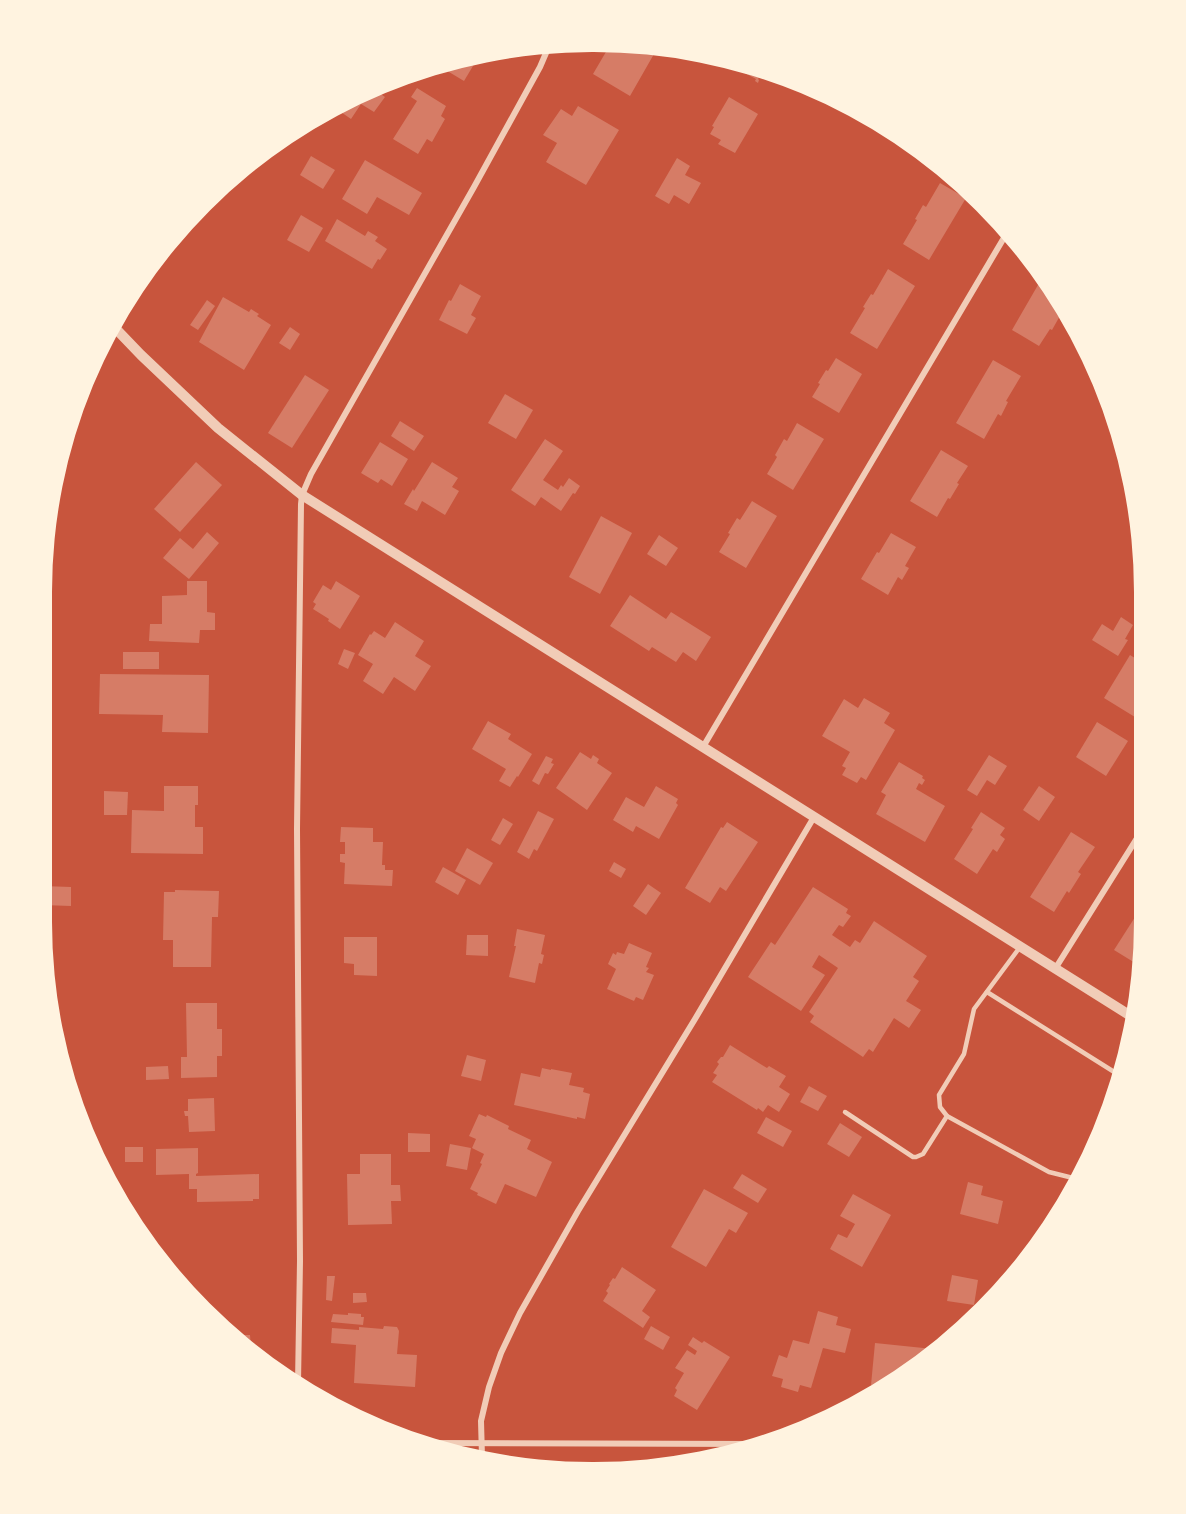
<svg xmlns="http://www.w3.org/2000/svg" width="1186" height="1514" viewBox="0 0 1186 1514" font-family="'PT Sans',sans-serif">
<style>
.building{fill:#d67c66}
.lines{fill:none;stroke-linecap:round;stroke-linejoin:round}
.service{stroke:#f1ccb7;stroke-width:4.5}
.minor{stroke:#f1ccb7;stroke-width:6}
.tertiary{stroke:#f1ccb7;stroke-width:10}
</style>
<rect width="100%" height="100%" fill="#c8553d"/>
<g class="building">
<polygon points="629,43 639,45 654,54 630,96 593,74 610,45 613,46 615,44"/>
<polygon points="479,56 464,81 439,66 442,65"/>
<polygon points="730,60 763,71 758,79 759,80 758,83 755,81 756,79 728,64"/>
<polygon points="417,88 446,106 441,116 445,119 432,142 427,139 418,154 393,139 417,101 411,97"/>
<polygon points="375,90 385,97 374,112 361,104 351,119 335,108"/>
<polygon points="729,97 758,114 735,153 718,144 721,140 710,134 714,127 712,126"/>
<polygon points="578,106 619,130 586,185 546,162 557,143 543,135 561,109 572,116"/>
<polygon points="311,156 335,170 323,189 300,175"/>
<polygon points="677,158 690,166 685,175 701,183 689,204 674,195 669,204 655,196"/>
<polygon points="365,160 422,193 409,215 377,197 367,214 342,199"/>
<polygon points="940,183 966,198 929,260 903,244 917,220 915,219 923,205 926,207"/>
<polygon points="301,215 323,228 309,252 287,240"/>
<polygon points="337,219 365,236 368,231 378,237 375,241 387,249 380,260 378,259 372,269 325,241"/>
<polygon points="888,269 915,286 877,349 850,333 865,308 863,307 871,294 873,295"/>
<polygon points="1042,278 1063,307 1059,313 1061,314 1052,330 1050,329 1039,346 1012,330"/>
<polygon points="460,284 481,296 471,315 476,318 467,334 439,320 449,300 451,301"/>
<polygon points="223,297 249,312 251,309 259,314 257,316 271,325 244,370 199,342"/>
<polygon points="207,300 215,306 198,330 190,325"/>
<polygon points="290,327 300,334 290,350 279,343"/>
<polygon points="836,358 862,374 839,413 812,397 820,384 818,383 826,370 828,371"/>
<polygon points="993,360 1021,376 1006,401 1008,402 1001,416 998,414 984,439 956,423"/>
<polygon points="305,375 329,390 292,448 268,433"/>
<polygon points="505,394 533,410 516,439 488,423"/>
<polygon points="400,421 424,436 414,451 391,436"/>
<polygon points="797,423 824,439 793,490 767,474 777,457 775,455 784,439 787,441"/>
<polygon points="545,439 563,451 543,480 558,490 561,485 563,487 569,478 580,486 575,494 573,493 561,511 541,497 535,506 511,490"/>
<polygon points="380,442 408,459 392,486 381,479 378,483 361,473"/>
<polygon points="941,450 968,466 957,483 959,484 950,499 948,498 937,517 910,501"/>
<polygon points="196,462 222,485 180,532 154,509"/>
<polygon points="432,462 458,478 452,487 459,491 445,515 422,501 417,511 404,504 413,489 414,491"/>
<polygon points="752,501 777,516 746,568 719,552 730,534 728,533 737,518 740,520"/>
<polygon points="601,516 632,533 600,594 569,577"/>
<polygon points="207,532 219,543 189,579 163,558 180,538 193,549"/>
<polygon points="891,533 916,547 905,566 909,568 902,580 898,577 888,595 861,579 877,552 879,553"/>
<polygon points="659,535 678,548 666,566 647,554"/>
<polygon points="187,581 207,581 207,612 215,613 215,630 200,630 199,643 149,641 150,624 162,624 162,596 187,595"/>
<polygon points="336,581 360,596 340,629 328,621 329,619 313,609 316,604 313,602 323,585 331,590"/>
<polygon points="630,595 666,619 671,612 711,637 696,661 683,652 676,662 652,647 649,651 610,626"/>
<polygon points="1121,617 1133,625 1125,639 1128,640 1118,656 1092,640 1102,624 1113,631"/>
<polygon points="395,622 424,641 415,656 431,666 415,691 394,677 383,694 363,681 373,664 358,655 370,634 371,635 374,631 385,638"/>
<polygon points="344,649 355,653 348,669 338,664"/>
<rect x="123" y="652" width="36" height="17"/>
<polygon points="1130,655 1143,663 1143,722 1104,698"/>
<polygon points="100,674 209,675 208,733 162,732 163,715 99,714"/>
<polygon points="864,698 890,713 884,723 895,730 866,780 861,777 857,783 842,775 846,768 842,766 850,752 822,736 844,699 858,708"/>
<polygon points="488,721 511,734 508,739 532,754 518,777 517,776 510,787 499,781 506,769 472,749"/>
<polygon points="1097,722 1128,741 1106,776 1076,757"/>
<polygon points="580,752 591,759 593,755 599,759 597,763 612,773 587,810 556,788"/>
<polygon points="989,755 1007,766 995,785 987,780 977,796 967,790"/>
<polygon points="546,756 553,759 551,763 554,764 548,774 545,773 539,785 532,781"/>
<polygon points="899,762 923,776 922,778 925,780 922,785 919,783 916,789 945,806 925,842 876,814 886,795 881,792"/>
<polygon points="164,786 198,786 198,805 195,805 195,827 203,827 203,854 131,853 132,810 164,811"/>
<polygon points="656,786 678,799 676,803 678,805 659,839 636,826 633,832 613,820 626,797 644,807"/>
<polygon points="1039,786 1055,797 1039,821 1023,810"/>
<polygon points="104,791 128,792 127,815 104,815"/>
<polygon points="538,811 554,819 537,851 534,849 529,859 517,852"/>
<polygon points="981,812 1005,828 1000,835 1005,839 997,852 993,849 977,874 954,859 973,829 971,828"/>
<polygon points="503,818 513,824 500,845 491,840"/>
<polygon points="727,822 758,842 726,891 720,887 710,903 685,888 721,827 723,828"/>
<polygon points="341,827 373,828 373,842 383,842 382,865 385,865 385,870 393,870 392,886 344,884 345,863 340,862 340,854 345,854 345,842 340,842"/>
<polygon points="1071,832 1095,847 1078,872 1081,874 1069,893 1067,891 1054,912 1030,897"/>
<polygon points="467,848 493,863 480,885 455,871"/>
<polygon points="614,862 626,869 621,878 609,871"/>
<polygon points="443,867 466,880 458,895 435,882"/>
<polygon points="648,884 661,893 646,915 633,906"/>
<polygon points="42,886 71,887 71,906 42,905"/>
<polygon points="813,887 848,909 846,913 851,916 843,927 839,925 832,935 850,947 855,940 860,943 874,921 927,956 913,977 919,981 906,1001 921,1010 909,1028 894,1018 873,1052 869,1049 863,1057 810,1022 814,1016 809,1012 838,968 819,955 812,967 825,975 801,1011 748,977 771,942 775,945"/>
<polygon points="175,890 219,891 218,917 212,917 211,967 173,967 173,940 163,940 164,892 175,892"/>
<polygon points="1144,903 1144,921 1140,966 1114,950"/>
<polygon points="517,929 545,935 541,954 544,955 542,964 539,963 535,983 509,977 516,946 514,946"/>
<polygon points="467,935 488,935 488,956 466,955"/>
<polygon points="344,937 377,937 377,976 354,975 354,964 344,963"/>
<polygon points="629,943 652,953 646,967 649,968 646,972 654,975 643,1000 636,997 634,1001 607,989 616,969 608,964 613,953 616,955 617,952 624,954"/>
<polygon points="186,1003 217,1003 217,1029 222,1029 222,1056 217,1056 217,1077 181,1078 181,1057 187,1057"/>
<polygon points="730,1045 767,1068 769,1066 786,1076 779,1087 790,1094 779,1112 768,1105 763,1112 758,1108 757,1110 712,1082 717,1075 713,1073 719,1064 717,1062 721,1057 723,1057"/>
<polygon points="467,1055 486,1060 481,1081 461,1076"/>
<polygon points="168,1066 169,1079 146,1080 146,1067"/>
<polygon points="542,1068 551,1070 551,1069 572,1073 569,1085 584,1088 583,1092 590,1094 585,1119 577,1117 577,1119 514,1105 521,1073 540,1077"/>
<polygon points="809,1086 827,1096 818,1111 800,1102"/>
<polygon points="214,1098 215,1131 189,1132 188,1116 185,1116 184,1111 188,1111 188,1099"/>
<polygon points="479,1114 486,1117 487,1115 509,1126 508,1129 531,1140 527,1149 552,1162 536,1197 505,1184 496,1204 477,1195 478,1193 470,1189 482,1164 480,1163 484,1154 472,1148 476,1139 469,1136"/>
<polygon points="766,1117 792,1131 783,1147 757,1133"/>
<polygon points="840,1123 862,1137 849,1157 827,1144"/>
<polygon points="408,1133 430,1134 430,1152 408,1152"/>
<polygon points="450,1144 471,1148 467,1170 446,1166"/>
<rect x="125" y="1147" width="18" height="15"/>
<polygon points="198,1148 198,1173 196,1174 196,1176 259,1174 259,1199 253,1199 253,1201 197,1202 197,1189 189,1189 189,1174 156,1175 156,1149"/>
<polygon points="360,1154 391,1154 391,1185 400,1185 401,1201 391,1201 392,1224 348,1225 347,1174 360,1174"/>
<polygon points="742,1174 767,1189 758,1203 733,1188"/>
<polygon points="968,1182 983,1186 981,1195 1003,1201 998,1224 960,1214"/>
<polygon points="704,1189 748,1213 736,1233 729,1229 706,1267 671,1247"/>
<polygon points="853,1194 891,1215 862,1267 830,1249 838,1234 847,1238 855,1224 840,1216"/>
<polygon points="622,1267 656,1290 642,1311 650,1317 643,1328 603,1301 608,1293 606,1291 610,1285 609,1284 613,1278 615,1279"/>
<polygon points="952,1275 978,1280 974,1305 947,1301"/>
<polygon points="327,1276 335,1276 332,1301 326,1300"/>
<polygon points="353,1293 366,1293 367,1302 353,1303"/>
<polygon points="818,1311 838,1317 836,1325 851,1329 845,1353 823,1348 811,1388 800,1385 798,1392 781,1387 783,1379 772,1376 779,1355 787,1358 793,1340 809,1344"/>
<polygon points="348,1313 361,1314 361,1317 364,1317 363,1325 331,1322 333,1314 348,1315"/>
<polygon points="384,1326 397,1327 399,1331 397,1354 417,1355 415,1387 354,1383 356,1345 331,1343 332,1328 359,1330 359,1327 383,1329"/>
<polygon points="651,1326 670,1337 663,1350 644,1339"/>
<polygon points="236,1335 250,1335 251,1347"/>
<polygon points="693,1337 702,1343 704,1341 730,1357 697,1410 674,1396 677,1390 675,1388 684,1373 675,1368 687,1350 695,1355 697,1351 688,1345"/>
<polygon points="875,1343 933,1349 884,1387 871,1385"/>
</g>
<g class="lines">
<g class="service">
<polyline points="1020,947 974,1009 964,1054 939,1095 940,1107 947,1116 1049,1172 1073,1178 1078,1176"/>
<polyline points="987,992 1119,1075"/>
<polyline points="845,1112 913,1157 916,1157 923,1154 947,1116"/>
</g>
<g class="minor">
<polyline points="703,747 1008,231"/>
<polyline points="1055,969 1144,827"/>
<polyline points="298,1383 300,1261 297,829 301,504 302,495 311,474 474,187 540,67 549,46"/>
<polyline points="425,1443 757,1444"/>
<polyline points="482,1457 481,1421 489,1387 501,1353 520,1313 578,1211 695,1019 814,817"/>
</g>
<polyline class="tertiary" points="117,330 141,355 218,428 302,495 1134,1018"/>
</g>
<path d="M0 0H1186V1514H0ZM592 52H594A540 540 0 0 1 1134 592V922A540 540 0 0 1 594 1462H592A540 540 0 0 1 52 922V592A540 540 0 0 1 592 52Z" fill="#fff3e0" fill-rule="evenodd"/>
</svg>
